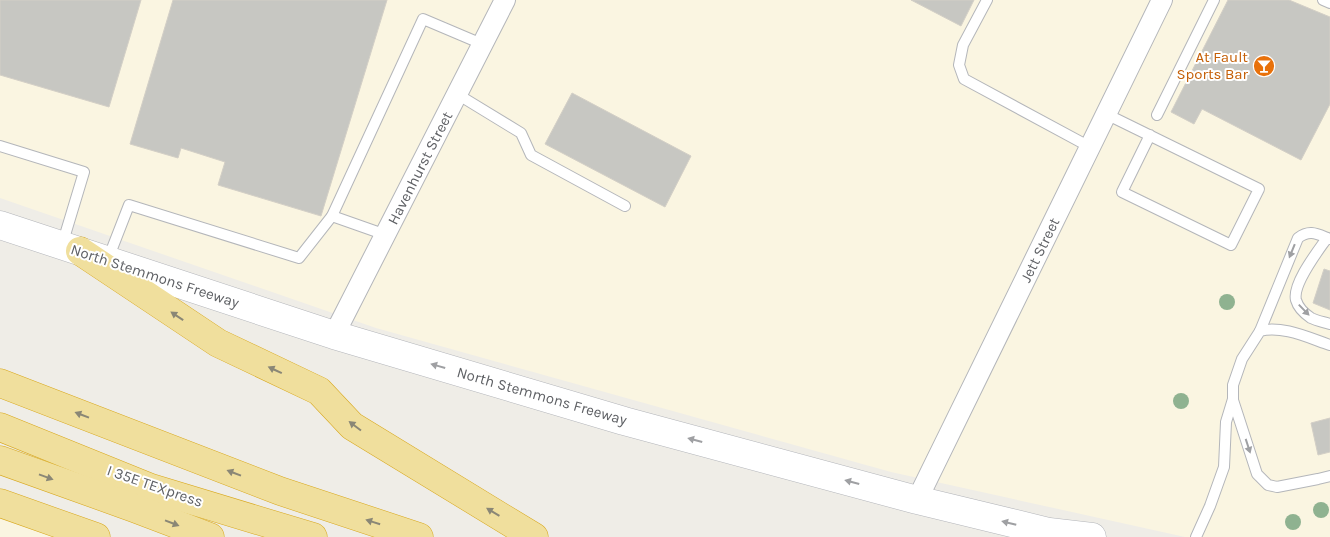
<svg xmlns="http://www.w3.org/2000/svg" width="1330" height="537" viewBox="0 0 1330 537" font-family="Karla,sans-serif">
<style>
.commercial{fill:#faf5e1}
.building{fill:#c7c7c2;stroke:#d3cfc6}
.lines{fill:none;stroke-linecap:round;stroke-linejoin:round}
.lane-casing{stroke:#b4b6ba;stroke-width:12}
.street-casing{stroke:#b4b6ba;stroke-width:22}
.secondary-casing{stroke:#b3b5ba;stroke-width:29}
.highway-casing{stroke:#d8a81e;stroke-width:29}
.lane{stroke:#fff;stroke-width:10}
.street{stroke:#fff;stroke-width:20}
.secondary{stroke:#fff;stroke-width:28}
.highway{stroke:#f0df9d;stroke-width:28}
.tree{fill:#8fb290}
.oneway{fill:#9fa0a3}
.oneway2{fill:#8a8776}
.labels{text-anchor:middle;stroke-width:4;stroke-linejoin:round;paint-order:stroke}
.food-label{font-size:15px;fill:#c56008;stroke:#fff;text-anchor:end}
.street-label{font-size:15px;fill:#5f6165;stroke:#fff}
</style>
<rect width="100%" height="100%" fill="#efede7"/>
<g class="commercial">
<polygon points="0,0 1330,0 1330,537 1185,537 891,472 376,328 0,198"/>
<polygon points="0,501 103,537 0,537"/>
</g>
<g class="building">
<polygon points="0,0 141,0 109,107 0,75"/>
<polygon points="173,0 387,0 321,216 218,185 225,162 181,148 178,158 130,144"/>
<polygon points="911,0 974,0 961,26"/>
<polygon points="1228,0 1289,0 1330,17 1330,104 1301,160 1202,109 1194,124 1171,112"/>
<polygon points="572,93 691,156 665,207 545,144"/>
<polygon points="1324,269 1330,271 1330,310 1313,303"/>
<polygon points="1330,418 1330,452 1318,455 1311,423"/>
</g>
<g class="lines">
<g class="lane-casing">
<g id="lane">
<polyline points="987,0 963,45 959,65 964,79 1090,147"/>
<polyline points="1323,0 1330,3"/>
<polyline points="457,94 521,133 531,155 625,206"/>
<polyline points="1106,114 1259,189 1231,245 1122,192 1150,135"/>
<polyline points="1157,115 1214,0"/>
<polyline points="0,146 84,172 62,245"/>
<polyline points="332,216 423,19 482,44"/>
<path d="M1327,238C1318,251 1292,284 1296,300C1298,307 1305,314 1311,318C1317,321 1324,322 1330,324"/>
<polyline points="108,259 129,205 299,258 332,216 386,235"/>
<path d="M1260,331L1298,238C1310,229 1317,234 1330,239"/>
<polyline points="1233,400 1257,474 1268,485 1277,487 1318,479 1330,476"/>
<path d="M1196,537L1210,506L1224,467L1226,422L1233,399V385L1242,359L1260,331C1282,325 1309,338 1330,345"/>
</g>
</g>
<g class="street-casing">
<g id="street">
<polyline points="334,335 505,0"/>
<polyline points="917,500 1162,0"/>
</g>
</g>
<g class="secondary-casing">
<polyline id="secondary" points="0,225 334,335 624,421 917,500 1049,532 1092,537"/>
</g>
<g class="highway-casing">
<g id="highway">
<polyline points="80,251 218,343 319,391 352,426 534,537"/>
<polyline points="0,383 280,491 419,537"/>
<polyline points="0,427 151,488 313,537"/>
<polyline points="0,460 134,508 210,537"/>
<polyline points="0,503 96,537"/>
</g>
</g>
<use href="#lane" class="lane"/>
<use href="#street" class="street"/>
<use href="#secondary" class="secondary"/>
<use href="#highway" class="highway"/>
</g>
<g class="tree">
<circle cx="1227" cy="302" r="8"/>
<circle cx="1181" cy="401" r="8"/>
<circle cx="1321" cy="510" r="8"/>
<circle cx="1293" cy="522" r="8"/>
</g>
<defs><path id="oneway-solid" d="M-6-.8H1V-3.2L6.5 0L1 3.2V.8H-6Z" transform="scale(1.25)"/></defs>
<g class="oneway">
<use href="#oneway-solid" transform="translate(1292 251) rotate(112)"/>
<use href="#oneway-solid" transform="translate(1304 310) rotate(46)"/>
<use href="#oneway-solid" transform="translate(438 366) rotate(-164)"/>
<use href="#oneway-solid" transform="translate(695 440) rotate(-165)"/>
<use href="#oneway-solid" transform="translate(1248 446) rotate(72)"/>
<use href="#oneway-solid" transform="translate(852 482) rotate(-165)"/>
<use href="#oneway-solid" transform="translate(1009 523) rotate(-166)"/>
</g>
<g class="oneway2">
<use href="#oneway-solid" transform="translate(177 316) rotate(-146)"/>
<use href="#oneway-solid" transform="translate(275 370) rotate(-155)"/>
<use href="#oneway-solid" transform="translate(82 415) rotate(-159)"/>
<use href="#oneway-solid" transform="translate(355 426) rotate(-143)"/>
<use href="#oneway-solid" transform="translate(234 473) rotate(-159)"/>
<use href="#oneway-solid" transform="translate(46 477) rotate(20)"/>
<use href="#oneway-solid" transform="translate(493 512) rotate(-149)"/>
<use href="#oneway-solid" transform="translate(373 522) rotate(-162)"/>
<use href="#oneway-solid" transform="translate(172 523) rotate(21)"/>
</g>
<defs>
<g id="bar-disc" transform="scale(1.125)"><circle r="9.5" fill="#e8710a" stroke="#fff"/><path d="M-6-5H6L.8 .8V4.5H3.5V6h-7V4.5H-.8V.8Z" fill="#fff"/></g>
</defs>
<g fill-rule="evenodd">
<use href="#bar-disc" x="1264" y="66"/>
</g>
<g class="labels">
<g class="food-label">
<text x="1248" y="62">At Fault<tspan x="1248" dy="17">Sports Bar</tspan></text>
</g>
<g class="street-label">
<text transform="translate(420 168) rotate(-63)" y="5">Havenhurst Street</text>
<text transform="translate(1040 250) rotate(-64)" y="5">Jett Street</text>
<text transform="translate(155 276) rotate(18)" y="5">North Stemmons Freeway</text>
<text transform="translate(542 396) rotate(16)" y="5">North Stemmons Freeway</text>
<text transform="translate(155 486) rotate(19)" y="5">I 35E TEXpress</text>
</g>
</g>
</svg>
